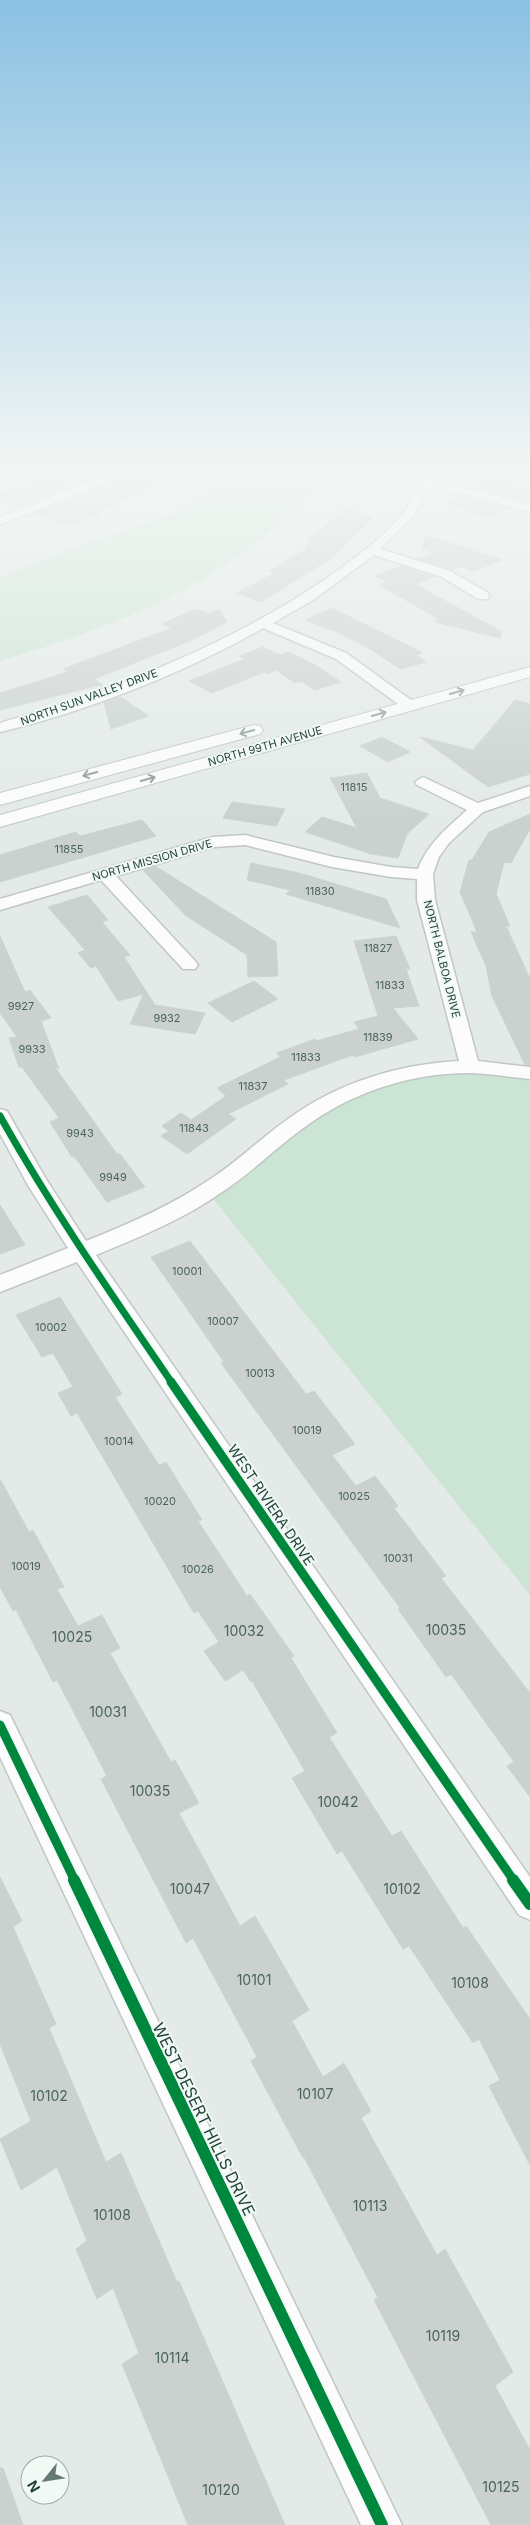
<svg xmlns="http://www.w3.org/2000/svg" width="530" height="2525" viewBox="0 0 530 2525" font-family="Inter,sans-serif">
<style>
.green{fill:#cbe4d3}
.building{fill:#cad1ce;stroke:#ccd3d0}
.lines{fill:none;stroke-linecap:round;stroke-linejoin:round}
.minor-casing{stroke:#c0c7c4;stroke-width:3}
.secondary-casing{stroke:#bec8c4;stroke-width:2}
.minor{fill:#fbfcfb;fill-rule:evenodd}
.secondary{fill:#fbfcfb;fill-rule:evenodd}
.cycleway-far2-casing{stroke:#f1f9f5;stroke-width:10}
.cycleway-far1-casing{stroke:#f1f9f5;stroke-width:12}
.cycleway-casing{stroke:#f1f9f5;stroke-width:15}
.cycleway-far2{stroke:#00873e;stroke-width:7}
.cycleway-far1{stroke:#00873e;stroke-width:9}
.cycleway{stroke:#00873e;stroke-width:12}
.oneway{stroke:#8d9e98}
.labels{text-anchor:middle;stroke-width:4;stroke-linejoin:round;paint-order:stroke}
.far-street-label{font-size:11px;fill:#1f3f36;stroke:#f1f9f5}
.number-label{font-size:11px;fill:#4a645d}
.street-label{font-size:14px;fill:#1f3f36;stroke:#f1f9f5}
.near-number-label{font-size:14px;fill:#4a645d}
.near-street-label{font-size:16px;fill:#1f3f36;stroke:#f1f9f5}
</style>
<rect width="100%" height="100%" fill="#e3eae7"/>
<g class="green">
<path d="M231,470H333C306,497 279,525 249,548C177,603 86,635 0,661V577L20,570L25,566L182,510L225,479Z"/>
<polygon points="415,1073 530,1073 530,1595 207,1191 325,1103"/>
</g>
<g class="building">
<polygon points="60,470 107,470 96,477 19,507 0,500 0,492"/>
<polygon points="125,470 169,470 154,488 95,512 102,514 72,525 65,522 61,524 34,513 106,485"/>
<polygon points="485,476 530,484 530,493 520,500 470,487"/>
<polygon points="459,495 465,496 507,508 491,518 447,504"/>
<polygon points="346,509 373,518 330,559 261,602 237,593 276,572 270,571 309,547 305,546 311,541 307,540"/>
<polygon points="426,536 456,545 502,560 473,571 462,566 452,570 418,559 434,553 422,548"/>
<polygon points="401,566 435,577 415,584 502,632 500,638 435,622 439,619 379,585 388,582 374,576"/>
<polygon points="332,608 423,653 416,655 426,662 400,669 369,648 335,631 305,620"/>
<polygon points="195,609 209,613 220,609 227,622 192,640 94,679 105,687 100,688 100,685 0,710 0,693 68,672 63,669 172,628 162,624"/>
<polygon points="263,647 280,655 288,652 317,666 341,682 314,690 302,681 295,683 276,670 267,674 264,672 212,693 189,681 245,659 239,656"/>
<polygon points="120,697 149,716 111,729 104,703"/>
<polygon points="515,700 530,704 530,774 488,787 420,737 473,750"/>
<polygon points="382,737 410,752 388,762 360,746"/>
<polygon points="367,773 380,798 429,814 407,834 398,858 371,854 305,832 322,817 357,828 330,778"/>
<polygon points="232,802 285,809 276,826 223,818"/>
<polygon points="530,814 530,829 511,863 504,862 496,894 510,926 506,926 530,979 530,1065 525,1065 492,996 486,966 471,932 477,932 460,892 469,860 472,860 489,832"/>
<polygon points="142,820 156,836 0,882 0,855 76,832 80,836"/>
<polygon points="251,863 299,873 386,899 400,928 286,894 290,890 247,880"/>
<polygon points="155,866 276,942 278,976 248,977 247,955 185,915 143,870"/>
<polygon points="87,895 108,920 102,922 130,955 124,957 155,1005 205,1013 195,1034 130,1024 144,994 118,1001 96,966 91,968 78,953 85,950 48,907"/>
<polygon points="0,936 25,992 30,990 51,1018 41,1021 59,1069 54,1066 117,1154 120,1154 145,1187 107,1202 74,1156 72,1157 50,1122 59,1118 22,1067 19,1067 9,1038 17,1037 0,1013"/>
<polygon points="396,936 410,969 406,969 419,1006 393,1008 418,1039 355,1057 353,1055 284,1080 288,1084 228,1114 236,1119 187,1154 161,1136 169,1131 162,1126 181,1113 191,1120 226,1096 217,1088 280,1057 277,1053 315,1039 316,1041 359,1029 354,1022 378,1016 354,941"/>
<polygon points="254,981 278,999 232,1022 208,1003"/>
<polygon points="0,1205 25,1245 0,1254"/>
<polygon points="190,1241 306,1394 314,1391 355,1444 332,1455 356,1486 375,1476 398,1506 394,1508 446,1576 441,1578 530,1693 530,1797 507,1766 514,1762 451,1674 446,1677 398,1609 400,1608 221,1363 224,1362 151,1257"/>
<polygon points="60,1297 122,1394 115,1397 159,1465 166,1462 202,1520 198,1521 247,1596 250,1594 294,1656 291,1658 337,1733 329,1737 392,1836 401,1831 463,1928 466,1926 530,2019 530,2165 489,2086 500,2080 479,2039 473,2043 409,1946 403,1949 342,1851 337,1854 292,1778 305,1771 252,1681 251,1682 243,1670 225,1681 204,1651 219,1642 198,1611 194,1613 77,1413 71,1416 58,1393 73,1387 53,1353 42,1357 16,1315"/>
<polygon points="0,1479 29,1532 33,1530 64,1587 57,1589 78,1626 102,1615 120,1648 110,1653 171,1762 175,1760 199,1803 179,1813 240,1926 255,1916 309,2010 292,2021 323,2077 344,2063 371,2111 361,2118 437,2255 445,2249 513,2372 495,2386 530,2450 530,2525 491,2525 374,2300 378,2298 304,2157 303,2158 251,2061 257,2057 193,1938 186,1943 101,1779 107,1776 57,1680 53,1682 16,1610 13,1611 0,1587"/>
<polygon points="0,1877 22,1921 13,1927 56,2024 49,2028 106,2162 121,2153 177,2282 179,2281 285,2525 188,2525 122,2364 139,2353 113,2288 97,2299 76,2249 87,2241 57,2167 21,2190 0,2139 31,2121 0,2044"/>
<polygon points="0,2468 3,2468 23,2525 0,2525"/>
</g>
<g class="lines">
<g class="minor-casing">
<g id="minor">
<polygon points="110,470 123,470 105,483 0,525 0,517 97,479"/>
<path d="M430,470H441L433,483L465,488L530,504V512L465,494L429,489L412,517L380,549L450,571L488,593L489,596L488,599H478L442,577L374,555L313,600L273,623L346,653L415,703L417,706L415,709H405L336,659L263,628C184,673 88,711 0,732V723C117,689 233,644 333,574C356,557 387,535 404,512C413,498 421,483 430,470Z"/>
<path d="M423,777L478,803L530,786V796L483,812L449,843L439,857L433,874L435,900L478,1061L530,1067V1079C511,1077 492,1074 473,1073C412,1072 351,1092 302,1129C276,1148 252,1172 225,1190C186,1218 140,1237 96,1255L530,1877V1920L519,1915L77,1262L0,1292V1275L68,1248L29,1187L0,1134V1109L7,1111L46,1179L86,1241C129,1224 172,1205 209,1180C237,1162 261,1138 288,1119C337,1083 398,1064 459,1061L417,900V879L391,877L332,867L245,845L214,847L116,876L195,961L198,965L195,969H183L101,880L0,910V899L213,837L245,835L334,857L391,867L418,869C428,843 447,828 467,810L417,785L415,782Z"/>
<polygon points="0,1711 10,1715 402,2525 361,2525 0,1757"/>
</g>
</g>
<g class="secondary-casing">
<g id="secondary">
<polygon points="530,667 530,677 0,827 0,815"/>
<polygon points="254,725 260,726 263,730 260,734 0,805 0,793"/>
</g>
</g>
<use href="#minor" class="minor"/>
<use href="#secondary" class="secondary"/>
<g class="cycleway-far2-casing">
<path id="cycleway-far2" d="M0,1116C52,1209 112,1295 172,1383"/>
</g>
<g class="cycleway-far1-casing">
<g id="cycleway-far1">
<polyline points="171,1382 514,1881"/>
<polyline points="0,1725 75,1881"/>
</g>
</g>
<g class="cycleway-casing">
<g id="cycleway">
<polyline points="74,1880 382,2525"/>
<polyline points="513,1880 530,1904"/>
</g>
</g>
<use href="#cycleway-far2" class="cycleway-far2"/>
<use href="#cycleway-far1" class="cycleway-far1"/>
<use href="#cycleway" class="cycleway"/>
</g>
<defs><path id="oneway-shaft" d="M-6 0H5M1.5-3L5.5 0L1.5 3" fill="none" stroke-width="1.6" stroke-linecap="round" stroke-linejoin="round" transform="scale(1.25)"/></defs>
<g class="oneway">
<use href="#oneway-shaft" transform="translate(457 692) rotate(-16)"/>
<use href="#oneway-shaft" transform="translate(379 714) rotate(-16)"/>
<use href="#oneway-shaft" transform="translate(247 732) rotate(165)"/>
<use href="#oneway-shaft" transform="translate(90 774) rotate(165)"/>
<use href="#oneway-shaft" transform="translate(148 779) rotate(-16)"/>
</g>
<linearGradient id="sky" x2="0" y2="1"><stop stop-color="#8bc1e3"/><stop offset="0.57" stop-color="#f2f6f4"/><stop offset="1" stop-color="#f2f6f4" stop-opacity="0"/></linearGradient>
<rect width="530" height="823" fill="url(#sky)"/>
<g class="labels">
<g class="far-street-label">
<text transform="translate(89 697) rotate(-20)" y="4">NORTH SUN VALLEY DRIVE</text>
<text transform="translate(265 746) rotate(-16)" y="4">NORTH 99TH AVENUE</text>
<text transform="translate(152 860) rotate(-16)" y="4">NORTH MISSION DRIVE</text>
<text transform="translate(442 959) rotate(76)" y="4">NORTH BALBOA DRIVE</text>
</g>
<g class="number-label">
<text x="354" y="791">11815</text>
<text x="69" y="853">11855</text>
<text x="320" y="895">11830</text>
<text x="378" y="952">11827</text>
<text x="390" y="989">11833</text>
<text x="21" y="1010">9927</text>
<text x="167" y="1022">9932</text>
<text x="378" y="1041">11839</text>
<text x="32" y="1053">9933</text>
<text x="306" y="1061">11833</text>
<text x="253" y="1090">11837</text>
<text x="194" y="1132">11843</text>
<text x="80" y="1137">9943</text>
<text x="113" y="1181">9949</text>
<text x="187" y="1275">10001</text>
<text x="223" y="1325">10007</text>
<text x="51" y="1331">10002</text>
<text x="260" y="1377">10013</text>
<text x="307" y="1434">10019</text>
<text x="119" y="1445">10014</text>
<text x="354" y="1500">10025</text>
<text x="160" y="1505">10020</text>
<text x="398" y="1562">10031</text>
<text x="26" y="1570">10019</text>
<text x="198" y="1573">10026</text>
</g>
<g class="street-label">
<text transform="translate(271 1505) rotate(56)" y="5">WEST RIVIERA DRIVE</text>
</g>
<g class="near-number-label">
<text x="446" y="1635">10035</text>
<text x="244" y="1636">10032</text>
<text x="72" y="1642">10025</text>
<text x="108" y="1717">10031</text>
<text x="150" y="1796">10035</text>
<text x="338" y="1807">10042</text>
<text x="190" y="1894">10047</text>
<text x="402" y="1894">10102</text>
<text x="254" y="1985">10101</text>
<text x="470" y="1988">10108</text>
<text x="315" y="2099">10107</text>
<text x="49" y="2101">10102</text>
<text x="370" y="2211">10113</text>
<text x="112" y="2220">10108</text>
<text x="443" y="2341">10119</text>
<text x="172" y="2363">10114</text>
<text x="501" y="2492">10125</text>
<text x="221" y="2495">10120</text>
</g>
<g class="near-street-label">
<text transform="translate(204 2119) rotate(64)" y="6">WEST DESERT HILLS DRIVE</text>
</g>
</g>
<g transform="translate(45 2480) rotate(240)"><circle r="24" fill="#f1f9f5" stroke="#9dafa9"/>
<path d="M0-4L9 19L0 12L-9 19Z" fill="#647b74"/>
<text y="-8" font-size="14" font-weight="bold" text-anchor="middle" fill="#1f3f36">N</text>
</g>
</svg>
